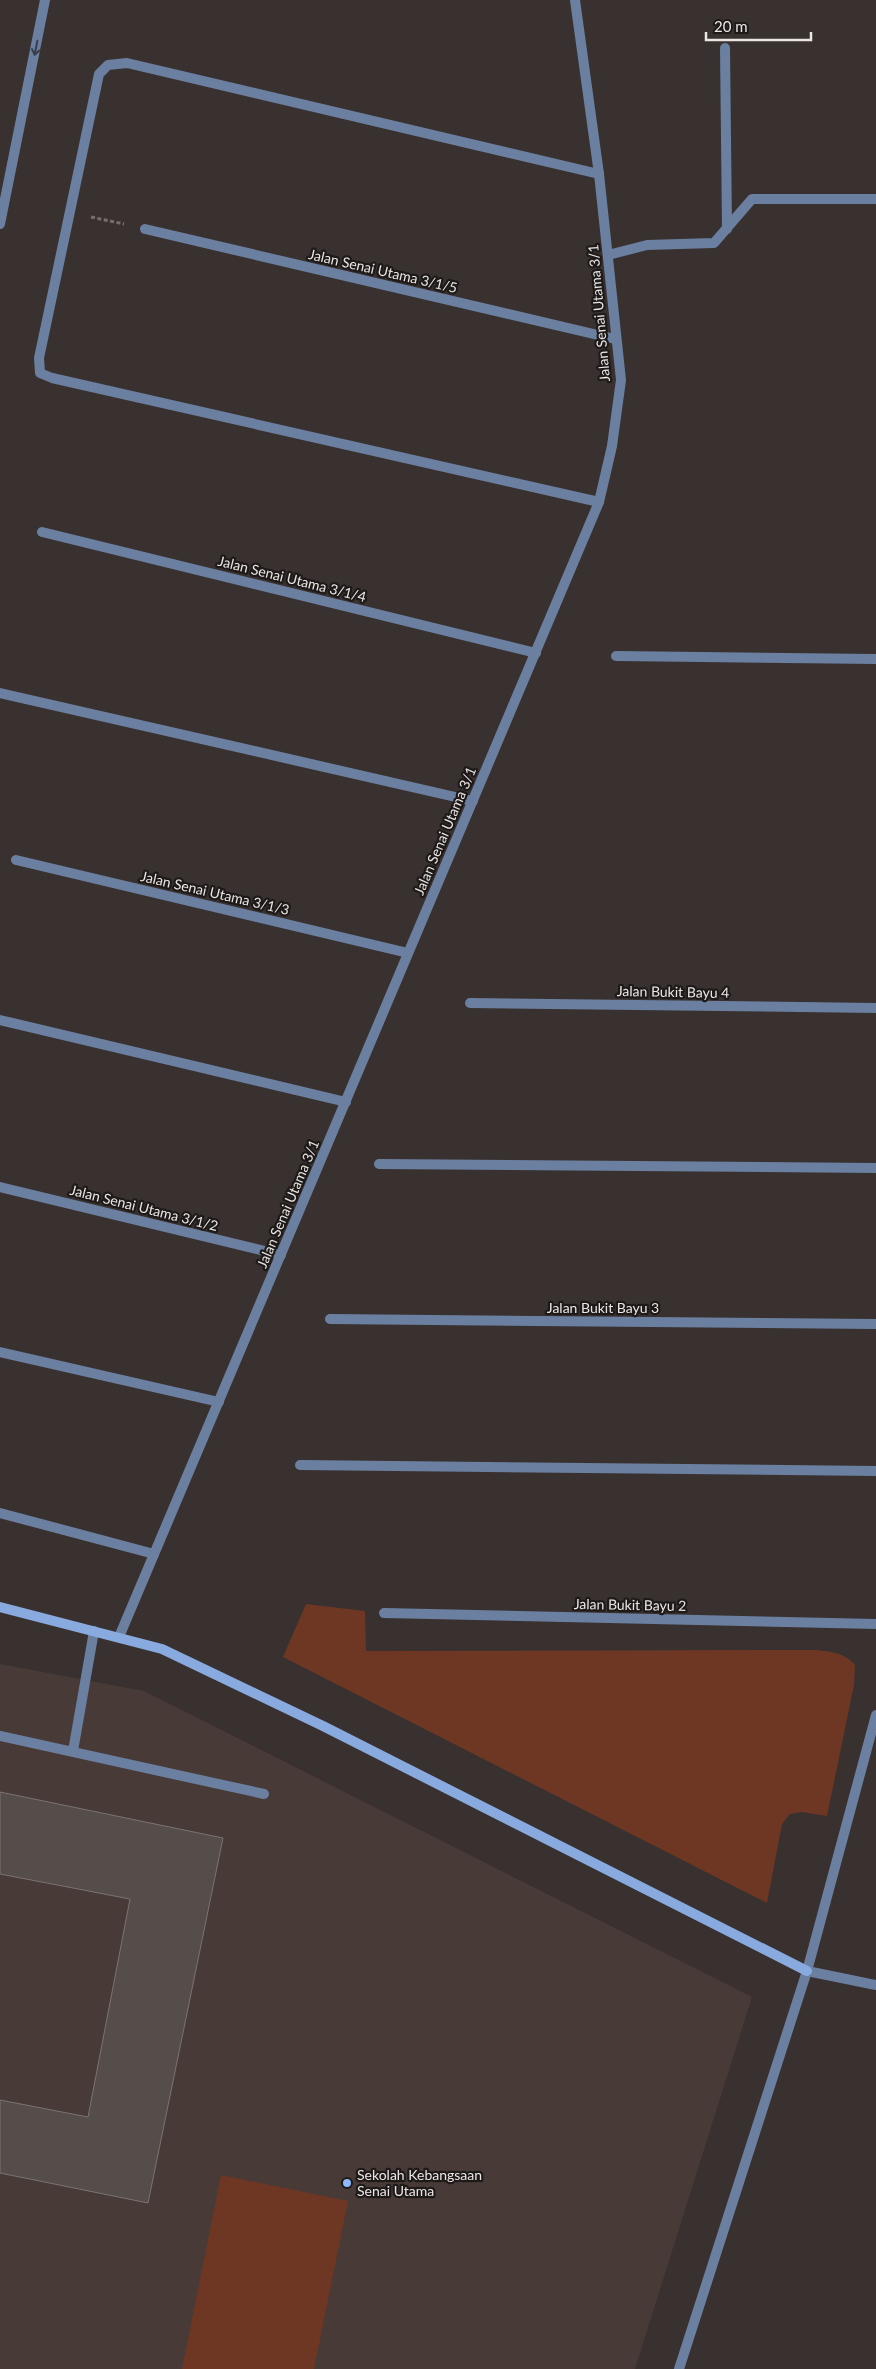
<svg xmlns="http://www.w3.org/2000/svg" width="876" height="2369" viewBox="0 0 876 2369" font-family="Lato,sans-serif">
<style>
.built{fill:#483a36}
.green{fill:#6d3724}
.building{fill:#554d4a;stroke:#7c7471}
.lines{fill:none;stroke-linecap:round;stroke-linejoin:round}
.path{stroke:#766f6d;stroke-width:3;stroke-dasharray:4 2.5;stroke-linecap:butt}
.lane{stroke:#6b7fa0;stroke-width:10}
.street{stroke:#6b7fa0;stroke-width:10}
.secondary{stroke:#89aade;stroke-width:10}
.oneway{stroke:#383d48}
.poi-dot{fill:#8eb9fc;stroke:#1d1a19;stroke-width:2}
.labels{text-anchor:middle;stroke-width:4.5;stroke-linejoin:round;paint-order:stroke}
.street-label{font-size:14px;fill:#ebe6e4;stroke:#1d1a19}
.poi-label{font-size:14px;fill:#ebe6e4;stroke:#1d1a19;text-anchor:start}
</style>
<rect width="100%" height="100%" fill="#39312f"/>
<polygon class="built" points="0,1664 144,1691 752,1997 635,2369 0,2369"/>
<g class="green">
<path d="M306,1604L365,1611L366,1651L816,1650C831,1652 844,1652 855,1665L854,1685L827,1816L802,1812L790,1814L782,1824L767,1903L283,1657Z"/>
<polygon points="221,2175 348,2201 314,2369 182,2369"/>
</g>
<polygon class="building" points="0,1792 223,1838 148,2203 0,2173 0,2100 88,2117 130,1899 0,1874"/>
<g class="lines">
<polyline class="path" points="91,217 124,224"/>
<g class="lane">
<polyline points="725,48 727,229"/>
<polyline points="608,255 647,245 714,243 752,199 876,199"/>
<polyline points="599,502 52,378 40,373 39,358 99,74 108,65 127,63 599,174"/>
<polyline points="0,693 473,801"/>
<polyline points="0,1020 346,1102"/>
<polyline points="379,1164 876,1168"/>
<polyline points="0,1352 219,1402"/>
<polyline points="300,1465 876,1471"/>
<polyline points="0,1736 264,1794"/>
<polyline points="73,1751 94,1631"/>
</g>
<g class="street">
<polyline points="0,224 45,0"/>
<polyline points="145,229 615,339"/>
<polyline points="42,532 536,653"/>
<polyline points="616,656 876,659"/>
<polyline points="16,860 408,953"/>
<polyline points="470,1003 876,1008"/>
<polyline points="0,1187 281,1255"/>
<polyline points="330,1319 876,1324"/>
<polyline points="0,1513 154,1554"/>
<polyline points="384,1613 876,1624"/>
<polyline points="119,1637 599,502 612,446 621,380 599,174 575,0"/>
<polyline points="807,1971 876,1985"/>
<polyline points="679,2369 807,1971 876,1715"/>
</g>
<polyline class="secondary" points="0,1607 162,1649 323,1726 807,1971"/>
</g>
<defs><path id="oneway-shaft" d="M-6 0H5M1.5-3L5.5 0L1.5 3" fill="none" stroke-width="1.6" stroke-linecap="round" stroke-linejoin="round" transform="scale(1.25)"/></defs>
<use class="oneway" href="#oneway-shaft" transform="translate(36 48) rotate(101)"/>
<circle class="poi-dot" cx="347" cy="2183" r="5"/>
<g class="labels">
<g class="street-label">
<text transform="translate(383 271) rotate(13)" y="5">Jalan Senai Utama 3/1/5</text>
<text transform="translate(599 313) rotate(-95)" y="5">Jalan Senai Utama 3/1</text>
<text transform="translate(292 579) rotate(14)" y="5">Jalan Senai Utama 3/1/4</text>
<text transform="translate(445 831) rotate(-67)" y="5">Jalan Senai Utama 3/1</text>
<text transform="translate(215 893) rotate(13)" y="5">Jalan Senai Utama 3/1/3</text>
<text transform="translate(673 992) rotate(1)" y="5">Jalan Bukit Bayu 4</text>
<text transform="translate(288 1204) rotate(-67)" y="5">Jalan Senai Utama 3/1</text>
<text transform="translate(144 1208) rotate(14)" y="5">Jalan Senai Utama 3/1/2</text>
<text x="603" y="1313">Jalan Bukit Bayu 3</text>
<text transform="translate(630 1605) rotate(1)" y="5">Jalan Bukit Bayu 2</text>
</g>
<g class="poi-label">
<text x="357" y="2180">Sekolah Kebangsaan<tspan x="357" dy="16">Senai Utama</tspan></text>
</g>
</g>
<path d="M706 32v8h105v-8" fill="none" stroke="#ebe6e4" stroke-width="2.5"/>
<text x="714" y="32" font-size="15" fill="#ebe6e4" stroke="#1d1a19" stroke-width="4" paint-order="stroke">20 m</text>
</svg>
